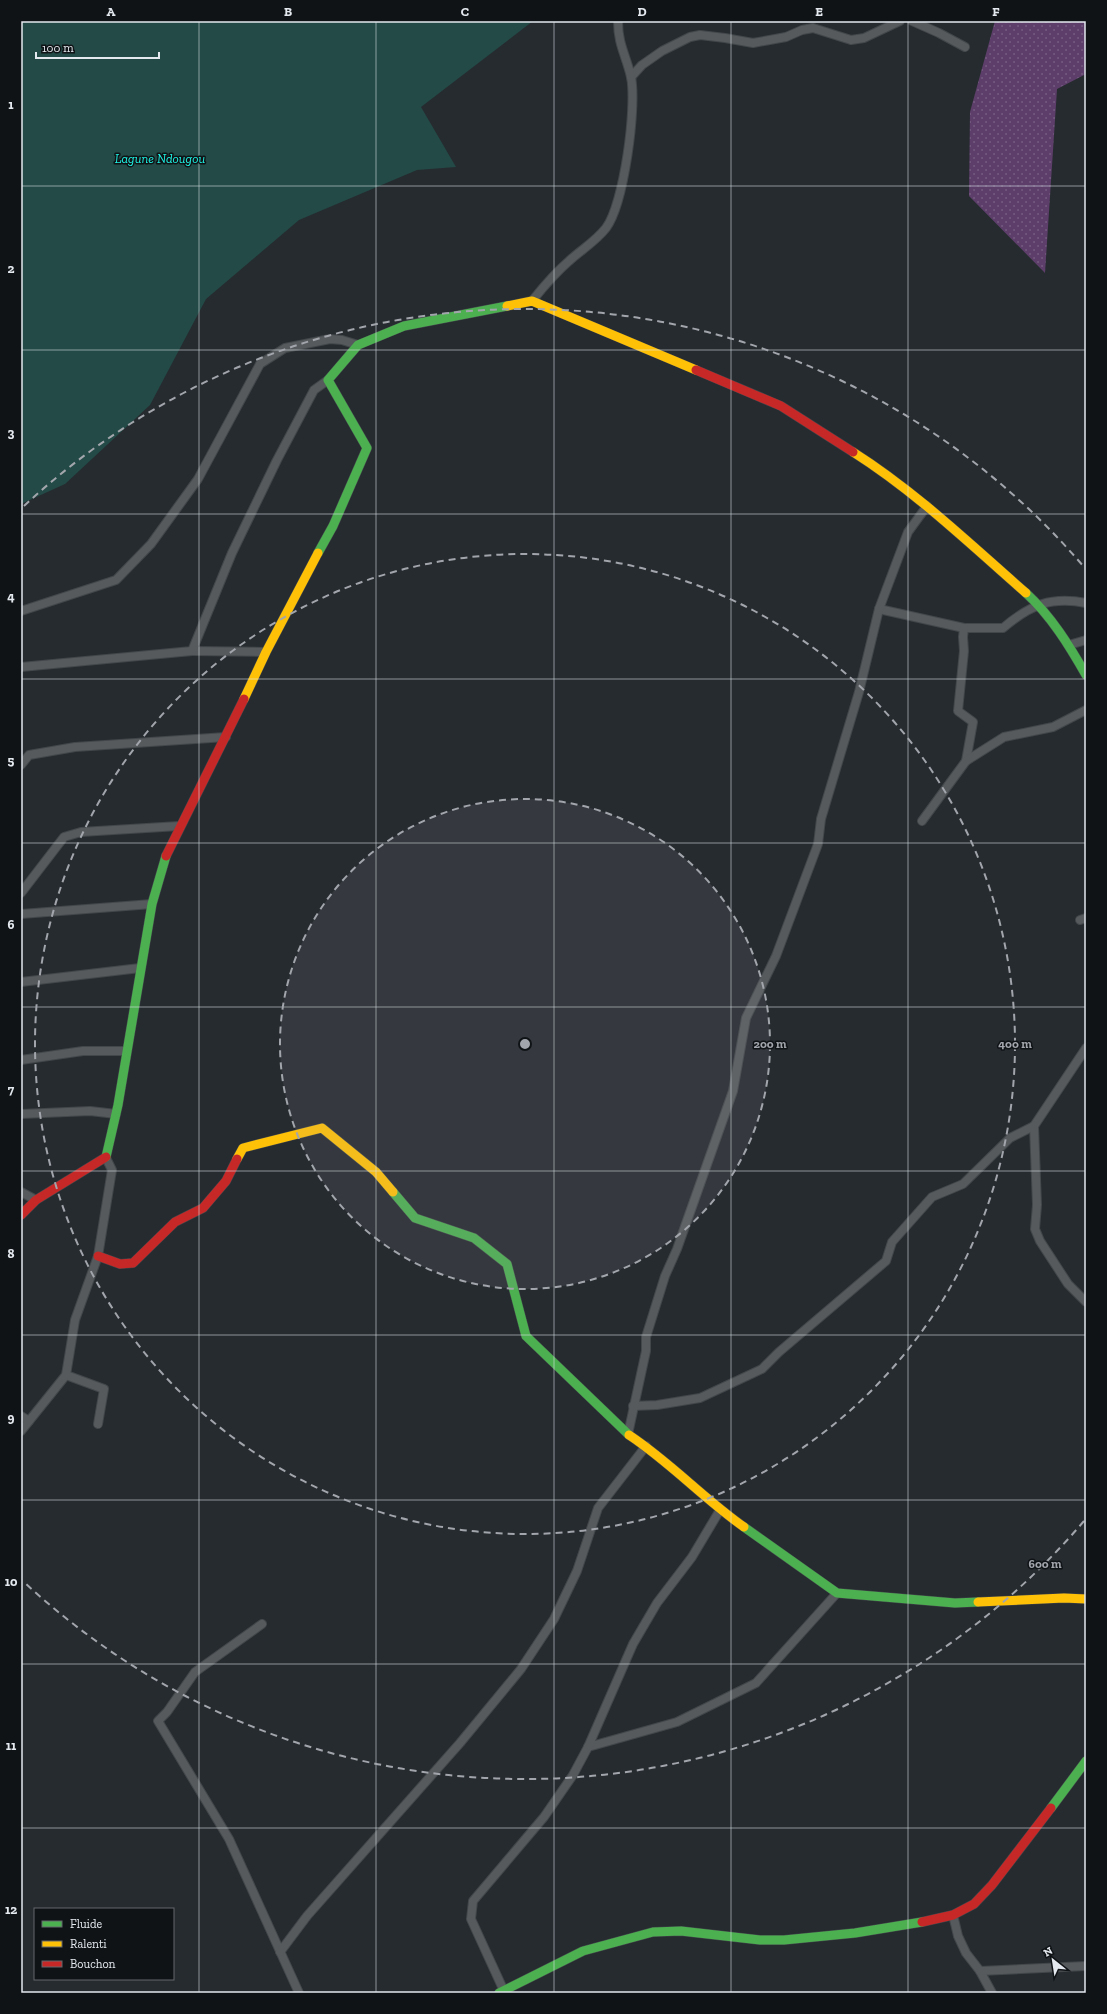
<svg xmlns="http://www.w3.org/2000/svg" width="1107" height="2014" viewBox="0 0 1107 2014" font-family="'Zilla Slab',serif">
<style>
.grass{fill:url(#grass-dots)}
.water{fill:#234a46}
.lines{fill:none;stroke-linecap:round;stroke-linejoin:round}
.street-casing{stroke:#42474a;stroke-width:10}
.fast-casing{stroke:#42474a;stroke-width:10}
.slow-casing{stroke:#42474a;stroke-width:10}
.jam-casing{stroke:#42474a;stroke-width:10}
.street{stroke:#565a5d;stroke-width:8}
.fast{stroke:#4caf50;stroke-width:9}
.slow{stroke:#ffc107;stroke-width:9}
.jam{stroke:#c62828;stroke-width:9}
.grid{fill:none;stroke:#e4e9ef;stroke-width:1;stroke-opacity:0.55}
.ring{fill:none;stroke:#a2a6ac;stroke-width:2;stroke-dasharray:7 5}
.labels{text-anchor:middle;stroke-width:3;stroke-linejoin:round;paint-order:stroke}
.water-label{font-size:13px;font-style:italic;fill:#1ff2e2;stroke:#0f1316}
.centre{fill:#a2a6ac;stroke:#0f1316;stroke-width:2}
.ring-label{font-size:12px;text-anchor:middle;font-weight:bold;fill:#a2a6ac;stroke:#0f1316;stroke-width:3;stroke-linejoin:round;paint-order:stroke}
.neatline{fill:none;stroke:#e4e9ef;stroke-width:1.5}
.grid-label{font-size:13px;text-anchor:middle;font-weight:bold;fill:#e4e9ef}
</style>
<defs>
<pattern id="grass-dots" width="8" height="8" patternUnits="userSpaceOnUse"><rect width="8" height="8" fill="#5d3e6a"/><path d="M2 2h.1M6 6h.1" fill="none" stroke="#745a80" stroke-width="1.8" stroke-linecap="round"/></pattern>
</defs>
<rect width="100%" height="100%" fill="#262b30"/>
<polygon class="grass" points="995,21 1086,21 1086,74 1057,89 1045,273 969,196 970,112"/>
<polygon class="water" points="21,21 533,21 421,107 456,167 417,170 299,220 206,299 150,405 65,484 21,504"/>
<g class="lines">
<g class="street-casing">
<g id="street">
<polyline points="912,21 939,33 965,47"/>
<polyline points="631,77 642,65 662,51 690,37 700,35 725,38 753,43 786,37 802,30 813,28 851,40 864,38 900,21"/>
<path d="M532,301C544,286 555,273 569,261C581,250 596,241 606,228C624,204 637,107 631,77C626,55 618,45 618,21"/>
<path d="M879,609L964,628H1003C1030,605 1051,596 1086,603"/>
<polyline points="21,611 116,580 151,544 198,479 260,364 285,348 330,339 342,340 358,345"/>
<polyline points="964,628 963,637 964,651 958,711 973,722 966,761"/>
<polyline points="1069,645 1086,640"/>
<polyline points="192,651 266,652"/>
<polyline points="21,667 192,651 232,553 277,460 314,390 328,380"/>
<polyline points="21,765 29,755 75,747 226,737"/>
<polyline points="922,821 966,761 1004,737 1053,727 1086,710"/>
<polyline points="21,893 64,837 81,832 179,826"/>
<polyline points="21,914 152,904"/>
<polyline points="1080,920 1086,918"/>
<polyline points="21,982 140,968"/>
<polyline points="1086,1048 1034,1126 1037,1205 1035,1229 1040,1241 1068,1284 1086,1302"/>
<polyline points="21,1060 83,1051 127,1051"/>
<polyline points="21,1114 90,1111 116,1114"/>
<polyline points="21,1192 36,1200"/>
<polyline points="66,1375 104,1389 98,1424"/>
<polyline points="633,1406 657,1405 700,1398 762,1369 779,1352 886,1261 892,1242 932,1197 963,1184 1010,1138 1034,1126"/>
<polyline points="21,1416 29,1421"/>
<polyline points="21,1431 66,1375 75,1320 98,1256 112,1170 106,1158"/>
<polyline points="628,1434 646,1351 646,1337 665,1276 677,1249 733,1091 746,1018 776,956 818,844 821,819 859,692 879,609 908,532 927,506"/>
<polyline points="262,1624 195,1672 167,1712 158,1721 229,1839 299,1993"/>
<polyline points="588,1747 677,1722 756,1683 837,1593"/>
<polyline points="953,1915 958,1936 966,1953 980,1971 992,1993"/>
<polyline points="280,1952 307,1916 460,1743 521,1669 554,1619 577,1571 598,1508 646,1446"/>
<polyline points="980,1971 1086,1966"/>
<polyline points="504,1991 471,1919 473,1901 544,1817 573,1775 588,1747 633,1644 657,1603 692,1557 720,1510"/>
</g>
</g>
<g class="fast-casing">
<g id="fast">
<polyline points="318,553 333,526 367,448 328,380 358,345 404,326 507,306"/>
<path d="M1026,593C1051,616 1069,645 1086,675"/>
<polyline points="106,1157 118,1105 152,904 166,856"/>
<polyline points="393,1192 415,1218 474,1238 507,1264 526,1336 629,1435"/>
<polyline points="744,1527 837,1593 955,1603 978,1602"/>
<polyline points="1051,1808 1086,1761"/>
<polyline points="499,1993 583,1951 653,1932 681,1931 760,1940 784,1940 855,1933 922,1922"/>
</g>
</g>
<g class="slow-casing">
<g id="slow">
<polyline points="507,306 532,301 696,370"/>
<path d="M853,452C916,492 970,544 1026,593"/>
<polyline points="244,699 266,652 318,553"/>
<polyline points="237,1159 243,1148 322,1128 376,1172 393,1192"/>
<path d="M629,1435C670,1462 704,1499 744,1527"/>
<polyline points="978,1602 1064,1598 1086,1599"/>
</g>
</g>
<g class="jam-casing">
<g id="jam">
<polyline points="696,370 781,406 853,452"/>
<polyline points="166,856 244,699"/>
<polyline points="21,1215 36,1200 106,1157"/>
<polyline points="98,1256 120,1264 133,1263 175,1222 203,1208 226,1181 237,1159"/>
<polyline points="922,1922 953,1915 974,1904 992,1885 1051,1808"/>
</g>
</g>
<use href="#street" class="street"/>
<use href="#fast" class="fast"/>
<use href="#slow" class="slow"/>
<use href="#jam" class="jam"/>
</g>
<path class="grid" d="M199,21V1993M376,21V1993M554,21V1993M731,21V1993M908,21V1993M21,186H1086M21,350H1086M21,514H1086M21,679H1086M21,843H1086M21,1007H1086M21,1171H1086M21,1335H1086M21,1500H1086M21,1664H1086M21,1828H1086"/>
<circle cx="525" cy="1044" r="245" fill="#a2a6ac" fill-opacity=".12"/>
<g class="ring">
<circle cx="525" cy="1044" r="245"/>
<circle cx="525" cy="1044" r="490"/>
<path d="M1084 1521A735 735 0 0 1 24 1582M24 506A735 735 0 0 1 1084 567"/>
</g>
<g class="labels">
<g class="water-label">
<text x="160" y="163">Lagune Ndougou</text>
</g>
</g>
<circle cx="525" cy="1044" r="6" class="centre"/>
<g class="ring-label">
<text x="770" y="1048">200 m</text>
<text x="1015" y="1048">400 m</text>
<text x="1045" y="1568">600 m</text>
</g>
<rect width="1107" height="2014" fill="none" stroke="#0f1316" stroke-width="44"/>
<rect x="34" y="1908" width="140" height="72" fill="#0f1316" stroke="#64696d"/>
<rect x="42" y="1921" width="20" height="6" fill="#4caf50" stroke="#64696d"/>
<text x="70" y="1928" font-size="12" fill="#e4e9ef">Fluide</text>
<rect x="42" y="1941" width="20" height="6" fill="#ffc107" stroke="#64696d"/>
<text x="70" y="1948" font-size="12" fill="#e4e9ef">Ralenti</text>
<rect x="42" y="1961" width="20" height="6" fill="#c62828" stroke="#64696d"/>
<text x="70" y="1968" font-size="12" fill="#e4e9ef">Bouchon</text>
<g transform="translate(1053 1960) rotate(330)" stroke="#0f1316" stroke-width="3" paint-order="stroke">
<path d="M0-3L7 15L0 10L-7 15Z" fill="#e4e9ef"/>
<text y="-6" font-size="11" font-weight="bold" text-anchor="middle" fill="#e4e9ef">N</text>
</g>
<path d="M36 52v6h123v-6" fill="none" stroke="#e4e9ef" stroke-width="2"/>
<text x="42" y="52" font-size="12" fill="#e4e9ef" stroke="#0f1316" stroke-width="3" paint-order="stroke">100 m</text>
<rect x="22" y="22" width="1063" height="1970" class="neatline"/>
<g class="grid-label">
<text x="111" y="16">A</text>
<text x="288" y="16">B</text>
<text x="465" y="16">C</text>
<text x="642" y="16">D</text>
<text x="819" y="16">E</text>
<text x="996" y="16">F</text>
<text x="11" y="109">1</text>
<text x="11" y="273">2</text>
<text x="11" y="437">3</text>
<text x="11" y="601">4</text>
<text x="11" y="765">5</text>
<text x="11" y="929">6</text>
<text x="11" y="1094">7</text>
<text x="11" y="1258">8</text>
<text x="11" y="1422">9</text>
<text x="11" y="1586">10</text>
<text x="11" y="1750">11</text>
<text x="11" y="1914">12</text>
</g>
</svg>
